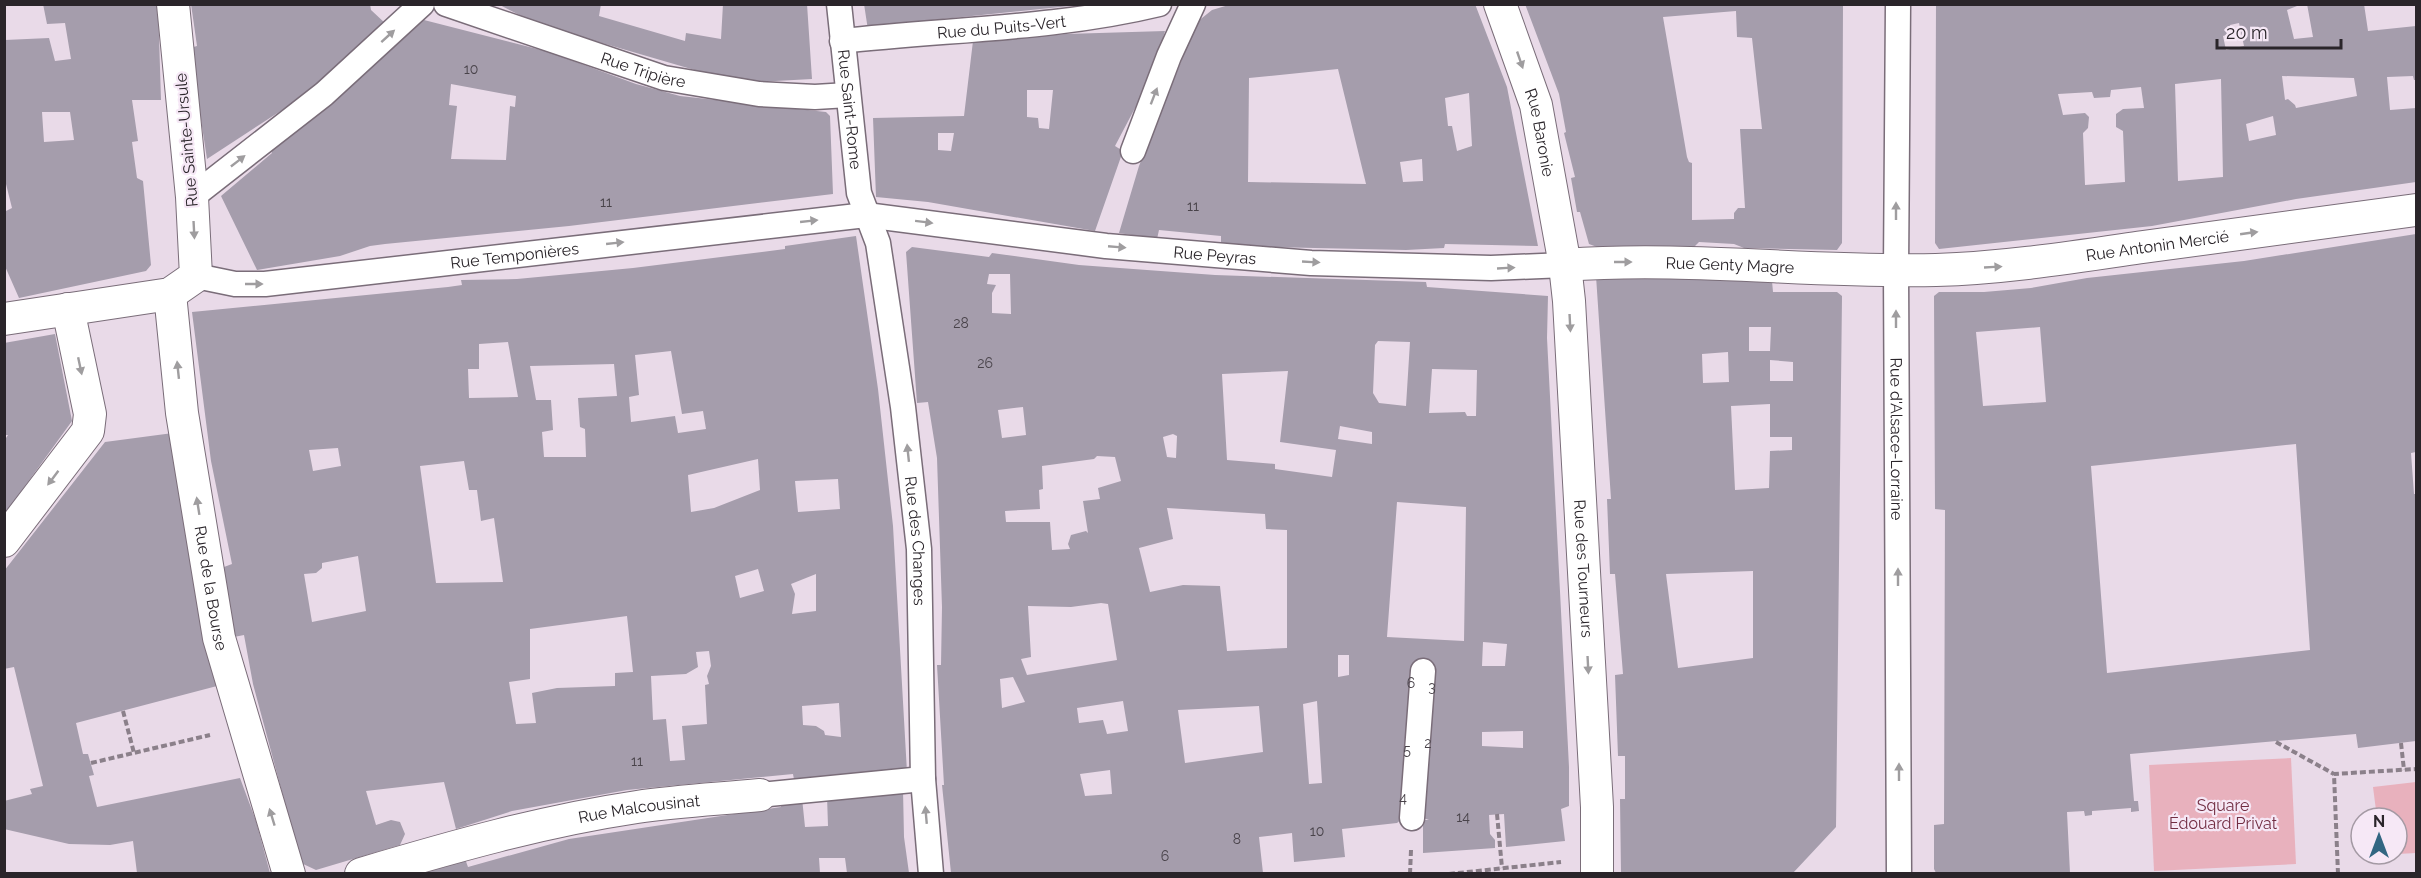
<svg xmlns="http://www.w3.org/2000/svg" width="2421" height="878" viewBox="0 0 2421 878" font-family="Raleway,sans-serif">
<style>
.green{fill:#e8b1bd}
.building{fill:#a59dac;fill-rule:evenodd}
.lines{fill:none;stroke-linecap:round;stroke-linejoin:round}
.pedestrian-casing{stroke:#7a6d79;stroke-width:27}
.minor-casing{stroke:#7a6d79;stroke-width:34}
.path{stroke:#8b808a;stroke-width:4;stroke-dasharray:6 3;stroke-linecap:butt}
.pedestrian{stroke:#fff;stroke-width:24}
.minor{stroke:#fff;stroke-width:32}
.oneway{fill:#9f9d9f}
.labels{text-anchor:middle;stroke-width:4.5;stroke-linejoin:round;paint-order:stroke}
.number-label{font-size:14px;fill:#49434a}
.street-label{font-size:16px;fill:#2a252a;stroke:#f6e8f6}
.park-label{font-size:16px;fill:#722d42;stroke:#f6e8f6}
</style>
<rect width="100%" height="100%" fill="#e9dae8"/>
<g class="green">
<polygon points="2291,758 2296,864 2154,871 2149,765"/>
<polygon points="2416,782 2416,853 2380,855 2397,854 2397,818 2377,818 2373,787"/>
</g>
<g class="building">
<path d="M43,4H158L161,100H132L138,141L132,142L137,178L143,181L151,265L146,271L19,298L4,264V212L12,208L5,180V40L49,38L55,61L71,59L65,23L47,24ZM42,112H70L74,140L44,142Z"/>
<polygon points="191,4 370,4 371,10 386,24 296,101 207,159 190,48 197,46"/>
<polygon points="498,4 601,4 599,16 685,41 686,33 721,39 723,4 807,4 812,79 759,82 722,78 537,24"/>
<polygon points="864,4 1070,4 1070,6 933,20 868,30"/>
<path d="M1232,4H1475L1507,87L1538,246L1445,244L1444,248L1406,250L1221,246V236L1159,230L1157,239L1119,233L1139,166L1197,22L1212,10ZM1338,69L1366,184L1248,182L1249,78ZM1469,93L1472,146L1457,151L1452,126H1448L1445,98ZM1422,159L1423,181L1403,182L1400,162Z"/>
<path d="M1525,4H1843L1842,243L1837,250L1744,248L1734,244L1699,242L1693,248L1597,247L1589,244L1580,212H1577L1571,178L1575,177L1564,133L1566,132L1559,94ZM1736,11L1737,37L1752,38L1762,129H1740L1745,208H1738L1734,213V219L1692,220V163L1689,162L1687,157L1663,17Z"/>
<path d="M1936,4H2302L2287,10L2294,39L2313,37L2307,4H2364L2368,31L2416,26V80H2414L2413,76L2387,77L2390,110L2416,108V182L2296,199L2152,226L1939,249L1935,243ZM2239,23L2244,46L2226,50L2223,36L2232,33L2230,25ZM2282,76L2354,78L2357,96L2296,108L2295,105L2288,99L2285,100ZM2221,79L2223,177L2178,181L2175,84ZM2141,87L2144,108L2123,109L2116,114V127L2123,131L2125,182L2085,185L2083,133L2088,128L2089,117L2085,113L2063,115L2058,94L2092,92L2094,98L2110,97L2111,90ZM2273,116L2276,135L2249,141L2246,124Z"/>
<path d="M424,20L549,52L636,84L680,96L826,112L830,116L833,194L569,226L385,244L370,246L340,256L257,270L221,196L272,153L270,149L342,94ZM451,84L516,96L515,107L510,106L506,160L451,159L457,106L449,105Z"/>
<path d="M1165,31L1148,90L1144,91L1115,146L1123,151L1095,231L928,202L876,197L873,118L964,116L973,41L1066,34ZM1027,90H1053L1049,129L1039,128L1038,118L1027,117ZM938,133H954L951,151L938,150Z"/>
<path d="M2416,234V452L2411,453L2414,494H2416V741L2358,748L2356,734L2130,754L2134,801H2138L2139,811L2131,812V808L2092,811V815L2085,816L2084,811L2067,812L2070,873H1936L1934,869V825L1944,824L1945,510L1935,509L1934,296L1939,292H1984L2031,288L2087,278L2244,261ZM2040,327L2046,402L1983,406L1976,332ZM2296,444L2310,650L2107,673L2091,466Z"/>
<path d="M856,236L878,389L893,526L907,772L795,785L793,774L627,790L512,811L456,829L444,782L366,791L376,825L391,820L400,822L405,834L400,845L316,870L301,863L253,684L244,635L234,637L224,567L232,564L211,461L192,312L448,287L462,285L461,280L517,279L633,268L785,249V246ZM508,342L518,397L469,398L468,369H479V344ZM671,351L682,414L703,411L706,429L678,433L675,416L631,422L629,397L639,395L635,355ZM614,364L617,396L578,398L580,427L585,429L586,457H544L542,432L553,430L551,400H536L530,366ZM338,448L341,466L313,471L309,450ZM758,459L760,490L714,508L691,512L688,475ZM464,461L469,490H477L481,521L494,518L503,582L436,583L420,466ZM838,479L840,509L798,512L795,481ZM358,556L366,611L312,622L304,574L316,573L322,568V563ZM758,569L764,591L740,598L735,576ZM816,574V611L792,614L795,594L791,584ZM627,616L633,672L615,673V686L557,688L532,693L536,723L516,724L509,682L530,679V629ZM709,651L711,666L707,676L709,684L705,685L707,724L682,726L685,760L670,761L666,719L653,720L651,676L686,674L698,667L696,652ZM839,703L841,737L825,735L824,731L816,726L803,725L802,706Z"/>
<path d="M912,247L989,257L992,253L1079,265L1215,275L1426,282L1427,287L1548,296L1547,338L1569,767V806L1561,809L1565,841L1506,847L1504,814L1489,815L1490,834L1495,840V848L1423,853V820H1429L1423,818L1402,819L1397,823L1342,829L1345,857L1294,862L1292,833L1259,837L1263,873H951L942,785H944L937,665H941L942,607L937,458L928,402L917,403L906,252ZM989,274H1010L1011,314L992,313V293L996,285L987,284ZM1378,341L1410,342L1406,406L1379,403L1373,393L1375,345ZM1432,369L1477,370L1476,416H1467L1465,412L1429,413ZM1288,371L1280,442L1336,450L1332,477L1275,469V464L1227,460L1222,374ZM1023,407L1026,435L1002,438L998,410ZM1340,426L1372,432V444L1338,439ZM1173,434L1177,436L1176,458L1167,457L1163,437ZM1097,456L1115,457L1121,481L1098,488L1100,499L1083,501L1088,533L1086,531L1071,535L1068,544L1070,549L1052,550L1050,522H1006L1005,511L1040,509L1039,490L1043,489L1042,466L1094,459ZM1397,502L1466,507L1464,641L1387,637ZM1167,508L1265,514L1266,529L1287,530V648L1227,651L1220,586L1183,585L1150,592L1139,548L1173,539ZM1101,603L1108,604L1117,660L1027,675L1021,659L1031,657L1028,606L1071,607ZM1483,642L1507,644L1505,666H1482ZM1338,655H1349V675L1338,677ZM1013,677L1025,702L1002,708L1000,679ZM1123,701L1128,731L1107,734L1103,720L1079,723L1077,708ZM1317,701L1322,783L1309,784L1303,704ZM1259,706L1263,752L1185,763L1178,710ZM1523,731V748L1482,746V732ZM1110,770L1112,794L1085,796L1080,774Z"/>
<path d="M1628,274L1772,281L1773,292H1837L1842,296L1836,827L1793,873H1621L1620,799H1625V756H1618L1615,675L1623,674L1615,574H1610L1607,499H1611L1596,276ZM1749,327H1771L1770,351H1749ZM1728,352L1729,382L1703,383L1702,354ZM1770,360L1793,362V381H1770ZM1770,404V437H1792V450L1770,451L1769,488L1735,490L1731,406ZM1753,571V658L1678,668L1666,574Z"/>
<polygon points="55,334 72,421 4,515 4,441 8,435 4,435 4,343"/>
<polygon points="173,433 197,596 217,686 76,723 83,754 88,754 94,775 89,776 97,807 240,778 256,821 270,873 137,873 133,841 110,845 69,844 4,829 4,801 32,794 30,789 43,786 14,667 4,669 4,571 105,442"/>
<polygon points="903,790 904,837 909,873 847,873 845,858 819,858 820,873 424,873 464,856 468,867 569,839 781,807 782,800 802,798 805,827 828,826 827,796"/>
</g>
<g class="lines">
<g class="pedestrian-casing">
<g id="pedestrian">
<path id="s1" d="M446,4L664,78L759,94L815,97L848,95"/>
<path id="s2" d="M839,4L859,193L878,243L903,407L919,549L923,779L931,874"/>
<path id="s3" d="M1898,4L1896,270L1899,874"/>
<path id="s4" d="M842,41C948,29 1056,29 1159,4"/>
<polyline points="1133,151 1169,56 1193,4"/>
<polyline points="192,197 324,94 422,4"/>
<path id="s5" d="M196,276L235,284H265L866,215L1106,246L1311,263L1491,268L1565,265"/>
<polyline points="760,795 923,779"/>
<polyline points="1412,818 1423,671"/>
</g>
</g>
<g class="minor-casing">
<g id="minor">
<path id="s6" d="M1500,4L1536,105L1565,265L1569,301L1597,807V874"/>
<path id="s7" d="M1565,265C1689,256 1812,273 1936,270C2005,268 2074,257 2143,247C2234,235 2325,223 2416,210"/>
<path id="s8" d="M170,294L182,413L219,638L289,874"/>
<polyline points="4,319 170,294 196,276 192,197 173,4"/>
<polyline points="4,541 88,431 90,414 68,309"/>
<path id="s9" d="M361,874C452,847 543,821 637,807C678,801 719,799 760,795"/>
</g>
</g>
<g class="path">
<polyline points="123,711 134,753"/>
<polyline points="2276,742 2334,774"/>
<polyline points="2401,743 2404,770"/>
<polyline points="91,763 210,735"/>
<polyline points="1497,814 1502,868"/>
<polyline points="1410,874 1411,850"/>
<polyline points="1449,874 1561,862"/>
<polyline points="2338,874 2334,774 2416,769"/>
</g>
<use href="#pedestrian" class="pedestrian"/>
<use href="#minor" class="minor"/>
</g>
<defs><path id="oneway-solid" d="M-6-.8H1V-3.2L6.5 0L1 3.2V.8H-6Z" transform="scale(1.5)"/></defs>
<g class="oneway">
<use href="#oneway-solid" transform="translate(388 36) rotate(-42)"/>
<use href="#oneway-solid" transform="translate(1520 60) rotate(71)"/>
<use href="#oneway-solid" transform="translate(1154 96) rotate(-69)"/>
<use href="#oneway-solid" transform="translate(238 161) rotate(-38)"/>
<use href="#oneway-solid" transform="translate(1896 211) rotate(-90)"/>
<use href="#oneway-solid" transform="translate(809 221) rotate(-6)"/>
<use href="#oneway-solid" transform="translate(924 222) rotate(7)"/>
<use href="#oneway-solid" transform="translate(194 230) rotate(87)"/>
<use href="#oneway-solid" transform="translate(2249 233) rotate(-8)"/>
<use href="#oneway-solid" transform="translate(615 243) rotate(-6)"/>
<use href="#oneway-solid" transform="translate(1117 247) rotate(5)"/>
<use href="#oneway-solid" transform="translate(1311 262) rotate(3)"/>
<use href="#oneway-solid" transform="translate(1623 262)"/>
<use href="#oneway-solid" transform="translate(1993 267) rotate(-3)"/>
<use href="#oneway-solid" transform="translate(1506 268) rotate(-3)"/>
<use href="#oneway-solid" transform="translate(254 284)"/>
<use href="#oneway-solid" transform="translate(1896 319) rotate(-90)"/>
<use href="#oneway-solid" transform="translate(1570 323) rotate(87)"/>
<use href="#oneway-solid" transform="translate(80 366) rotate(78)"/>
<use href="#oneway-solid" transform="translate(178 370) rotate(-96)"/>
<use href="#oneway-solid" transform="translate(908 453) rotate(-96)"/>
<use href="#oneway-solid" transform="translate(53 478) rotate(127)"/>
<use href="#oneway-solid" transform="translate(198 506) rotate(-99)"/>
<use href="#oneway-solid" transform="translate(1898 577) rotate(-90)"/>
<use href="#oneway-solid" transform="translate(1588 665) rotate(87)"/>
<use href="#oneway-solid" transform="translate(1899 772) rotate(-90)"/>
<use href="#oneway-solid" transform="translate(926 815) rotate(-95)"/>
<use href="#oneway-solid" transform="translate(272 817) rotate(-107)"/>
</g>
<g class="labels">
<g class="number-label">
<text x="471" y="74">10</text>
<text x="606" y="207">11</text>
<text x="1193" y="211">11</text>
<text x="961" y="328">28</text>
<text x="985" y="368">26</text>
<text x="1411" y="688">6</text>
<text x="1432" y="692">3</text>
<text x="1428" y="748">2</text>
<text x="1407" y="755">5</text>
<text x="637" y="766">11</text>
<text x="1403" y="803">4</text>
<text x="1463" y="822">14</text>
<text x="1317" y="836">10</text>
<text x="1237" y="844">8</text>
<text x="1165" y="861">6</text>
</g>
<g class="street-label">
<text dy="6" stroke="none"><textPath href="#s4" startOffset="160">Rue du Puits-Vert</textPath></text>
<text dy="6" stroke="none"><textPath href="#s1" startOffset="208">Rue Tripière</textPath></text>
<text dy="6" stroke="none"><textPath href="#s2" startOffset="106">Rue Saint-Rome</textPath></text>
<text dy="6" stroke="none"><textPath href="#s6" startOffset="135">Rue Baronie</textPath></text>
<text transform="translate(186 140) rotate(-95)" y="6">Rue Sainte-Ursule</text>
<text dy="6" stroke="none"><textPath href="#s7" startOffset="594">Rue Antonin Mercié</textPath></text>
<text dy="6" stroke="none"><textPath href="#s5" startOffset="321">Rue Temponières</textPath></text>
<text dy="6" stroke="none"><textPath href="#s5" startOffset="1026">Rue Peyras</textPath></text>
<text dy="6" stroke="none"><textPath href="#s7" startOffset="165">Rue Genty Magre</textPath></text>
<text dy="6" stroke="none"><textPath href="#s3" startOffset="435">Rue d'Alsace-Lorraine</textPath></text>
<text dy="6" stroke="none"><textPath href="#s2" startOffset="544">Rue des Changes</textPath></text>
<text dy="6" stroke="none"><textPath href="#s6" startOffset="574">Rue des Tourneurs</textPath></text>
<text dy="6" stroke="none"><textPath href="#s8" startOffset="297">Rue de la Bourse</textPath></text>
<text dy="6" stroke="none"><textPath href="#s9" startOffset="286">Rue Malcousinat</textPath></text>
</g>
<g class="park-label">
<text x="2223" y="811">Square<tspan x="2223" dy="18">Édouard Privat</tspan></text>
</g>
</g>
<rect width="2421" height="878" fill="none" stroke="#2a252a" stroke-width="12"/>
<g transform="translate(2379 836)"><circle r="28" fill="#f6e8f6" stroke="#a49aa4" stroke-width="1.5"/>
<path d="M0-4.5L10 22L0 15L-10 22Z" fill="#326682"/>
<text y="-9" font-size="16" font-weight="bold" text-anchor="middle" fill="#2a252a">N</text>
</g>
<path d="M2217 39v9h124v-9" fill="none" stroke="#2a252a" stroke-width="3"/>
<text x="2226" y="39" font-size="18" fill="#2a252a" stroke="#f6e8f6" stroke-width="4.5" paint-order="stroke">20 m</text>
</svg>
